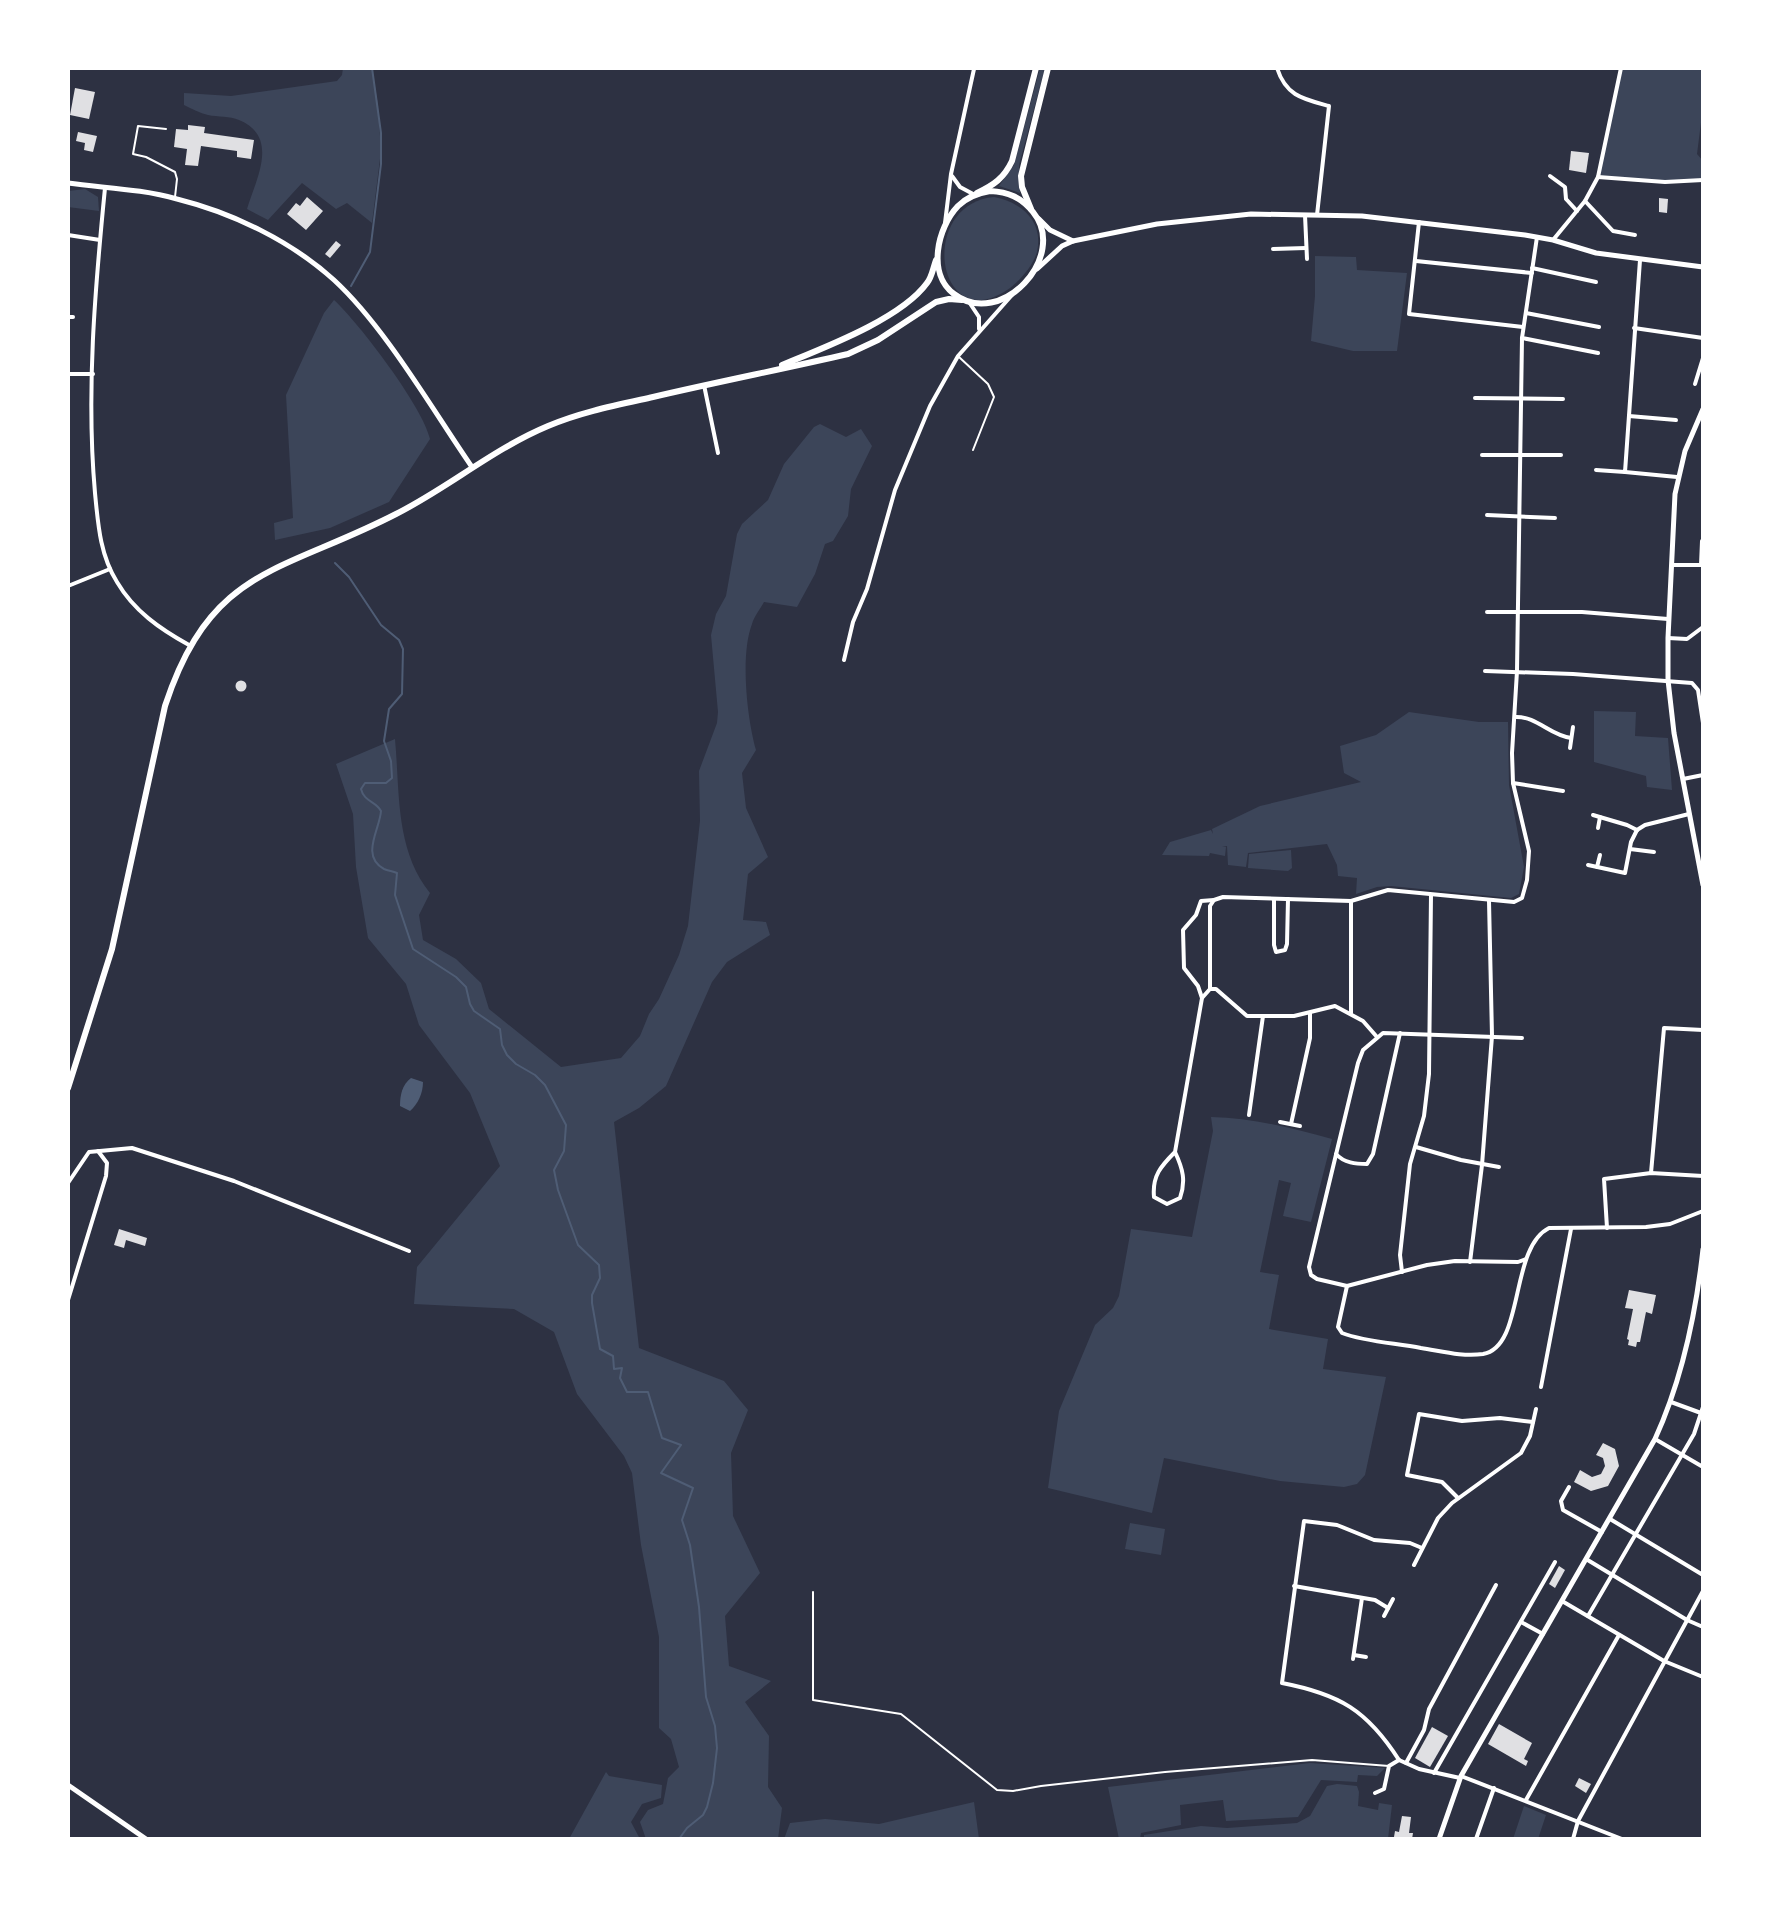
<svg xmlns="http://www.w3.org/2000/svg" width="1771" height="1907" viewBox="0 0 1771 1907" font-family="'PT Sans Narrow',sans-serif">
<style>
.green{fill:#3c4559}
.water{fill:#4f5d75}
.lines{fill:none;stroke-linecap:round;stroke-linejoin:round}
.stream{stroke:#4f5d75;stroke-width:2}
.building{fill:#e0e0e3}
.service{stroke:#fff;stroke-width:2}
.minor{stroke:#fff;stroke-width:4}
.tertiary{stroke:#fff;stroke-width:5}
.secondary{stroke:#fff;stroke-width:5}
.primary{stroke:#fff;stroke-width:6}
.trunk{stroke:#fff;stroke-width:6}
</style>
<rect width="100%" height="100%" fill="#2d3142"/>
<g class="green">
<path d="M343,68H372L378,105L381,151L372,223L347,203L336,209L302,183L268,220L247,209C256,179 280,137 239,120C230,116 218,117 208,115C200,113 192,109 184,105V93L231,96L337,81L342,75Z"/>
<polygon points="1040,68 1045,68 1019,165 1020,193 999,186 1014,165"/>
<polygon points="1621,68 1703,68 1703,107 1697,154 1703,161 1703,180 1665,182 1598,177"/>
<polygon points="85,189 98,197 99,211 68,207 68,191"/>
<path d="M994,197C1021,202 1044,221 1037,252C1033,266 1019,282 1007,290C936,337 917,204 994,197Z"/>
<polygon points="1315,256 1356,257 1357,270 1407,273 1397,351 1353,351 1311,341 1315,296"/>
<path d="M334,300C359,323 423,407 430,439L389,502L330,528L275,540L274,523L293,518L286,395L324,313Z"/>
<path d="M820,424L846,437L861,429L872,446L851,489L848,516L833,541L825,544L815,574L797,607L764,602C760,609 754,617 752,624C740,655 747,718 756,750L742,773L746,808L768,857L748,874L743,920L766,922L770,935L727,962L712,982L666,1086L639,1108L614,1122L639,1348L724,1381L748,1410L731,1453L733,1516L760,1573L725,1616L729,1666L771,1681L745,1702L769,1736L768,1787L782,1808L778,1839H646L640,1822L648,1810L663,1804L668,1778L679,1767L671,1739L659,1728V1637L641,1545L632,1473L624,1456L577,1394L554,1332L514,1309L414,1304L417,1267L500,1166L470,1093L419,1025L406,984L368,938L356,867L353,814L336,764L395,739C400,793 395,849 430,893L419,915L423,940L456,959L481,983L489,1009L561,1067L621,1058L640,1036L649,1014L659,999L679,955L688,926L700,821L699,771L717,723L718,712L711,635L716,614L726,596L737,534L742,524L768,500L784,464L814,427Z"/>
<polygon points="1594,711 1636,712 1635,736 1668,738 1672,790 1647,787 1646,776 1594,762"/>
<polygon points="1409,712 1479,722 1508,722 1509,785 1524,867 1519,894 1511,898 1391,886 1377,887 1356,894 1357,878 1338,876 1337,865 1327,844 1248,853 1246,867 1228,865 1227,846 1222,847 1226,847 1225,856 1210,853 1209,856 1162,855 1170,842 1211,830 1213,834 1212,829 1260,806 1361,782 1344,773 1340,746 1376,735"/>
<polygon points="1291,850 1292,868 1288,871 1248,868 1249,854"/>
<path d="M1211,1117C1253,1118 1292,1128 1332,1139L1311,1222L1283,1216L1291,1183L1279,1180L1260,1272L1279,1275L1269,1329L1328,1339L1323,1369L1386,1377L1365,1475L1357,1484L1344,1487L1280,1481L1164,1458L1152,1513L1048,1488L1059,1411L1095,1325L1113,1308L1119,1296L1131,1229L1192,1237L1213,1131Z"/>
<polygon points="1130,1523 1165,1529 1161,1555 1125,1549"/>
<polygon points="1310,1763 1385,1768 1377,1776 1358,1775 1357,1782 1321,1780 1298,1817 1226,1821 1223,1800 1180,1805 1181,1825 1141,1833 1140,1839 1119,1839 1108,1787"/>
<polygon points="606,1772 609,1776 662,1785 661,1798 642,1804 631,1822 640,1839 569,1839"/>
<polygon points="1337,1784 1357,1786 1359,1792 1358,1806 1378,1810 1379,1803 1392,1805 1388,1839 1144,1839 1144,1835 1201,1826 1227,1828 1297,1823 1310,1816 1327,1786"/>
<polygon points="974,1802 979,1839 784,1839 790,1823 825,1819 879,1824"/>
<polygon points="1524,1806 1546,1815 1538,1839 1513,1839"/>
</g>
<path class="water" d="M411,1078L423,1082C423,1093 418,1104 410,1111L400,1106C400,1095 402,1085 411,1078Z"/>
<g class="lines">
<g class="stream">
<polyline points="351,286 370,252 381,164 381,133 372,68"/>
<path d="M335,563L349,577L381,625L399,640L403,649L402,694L389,709L384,741L391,761L392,778L386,783H365L361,789C364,802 376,801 381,811C380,829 360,856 384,869C388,871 392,871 397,873L395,895L413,949L456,977L466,987L470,1004L474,1011L500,1029L502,1045L507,1055L516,1064L535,1075L545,1085L566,1125L564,1151L554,1170L558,1190L578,1245L599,1265L600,1278L592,1295V1303L600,1349L613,1356L614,1369L622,1368L620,1378L627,1392H648L662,1438L681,1445L661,1473L693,1488L682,1520L690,1545L699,1607L706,1697L715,1726L717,1748L713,1783L707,1807L703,1815L687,1828L679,1839"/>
</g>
</g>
<g class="building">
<polygon points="75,88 95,92 89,119 70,115"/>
<polygon points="188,125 205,127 204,133 254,140 251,159 237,157 237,151 201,146 198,166 185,165 187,149 174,147 176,129 188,130"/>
<polygon points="78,132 97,136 93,152 84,150 85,143 76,141"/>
<polygon points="1571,151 1589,153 1586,173 1569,170"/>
<polygon points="307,197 323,211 306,230 287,214 296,203 300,206"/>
<polygon points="1659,198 1668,199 1667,213 1659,212"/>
<polygon points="336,241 341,245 330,258 325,254"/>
<circle cx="241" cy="686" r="5.5"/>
<polygon points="119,1229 147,1238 145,1246 126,1240 124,1248 114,1245"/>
<polygon points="1629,1290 1656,1295 1652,1314 1646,1312 1640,1342 1637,1342 1636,1347 1628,1345 1629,1340 1627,1339 1633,1309 1625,1308"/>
<polygon points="1603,1443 1615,1449 1619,1466 1608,1486 1591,1491 1574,1482 1580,1470 1592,1477 1601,1474 1605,1466 1603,1458 1596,1455"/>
<polygon points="1559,1566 1565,1570 1555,1588 1549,1584"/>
<polygon points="1499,1724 1532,1743 1524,1759 1528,1761 1526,1766 1488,1744"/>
<polygon points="1432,1727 1448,1736 1430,1767 1415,1758"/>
<polygon points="1579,1778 1591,1784 1586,1793 1575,1786"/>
<polygon points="1402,1816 1411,1817 1409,1833 1413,1833 1412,1839 1394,1837 1395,1831 1399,1832"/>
</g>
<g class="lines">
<g class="service">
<polyline points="166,129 138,126 133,154 146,157 175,172 177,179 175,197"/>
<polyline points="959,357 988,384 994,397 973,450"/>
<polyline points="813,1592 813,1700 901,1714 997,1790 1013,1791 1041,1786 1165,1772 1312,1760 1389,1766"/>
</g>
<g class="minor">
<path d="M1277,68C1286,96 1303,99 1329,106L1317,215"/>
<polyline points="952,176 960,187 975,195"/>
<polyline points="1550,176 1565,187 1566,199 1577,211"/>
<polyline points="1598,177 1665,182 1703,180"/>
<path d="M105,188C95,289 86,393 95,493C98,524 100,555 117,582C134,611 160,629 189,645"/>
<polyline points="1585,201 1613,231 1635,235"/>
<polyline points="1305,215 1307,259"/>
<polyline points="1419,222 1409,314 1523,327"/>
<polyline points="945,223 951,174 974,69"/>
<polyline points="68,235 100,240"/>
<polyline points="1553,240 1585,201 1598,177 1621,68"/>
<polyline points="1273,249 1306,248"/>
<polyline points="1416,261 1532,273"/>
<polyline points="1532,268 1596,282"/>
<polyline points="969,302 979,317 979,329"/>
<polyline points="1526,313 1599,327"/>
<polyline points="68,317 73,317"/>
<polyline points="1634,328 1703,338"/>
<polyline points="1522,338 1598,353"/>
<polyline points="68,374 93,374"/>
<polyline points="1695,384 1703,358"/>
<polyline points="704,385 718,453"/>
<polyline points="1475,398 1563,399"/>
<polyline points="1629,416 1676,420"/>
<polyline points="1482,455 1561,455"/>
<polyline points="1596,470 1625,472 1640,260"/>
<polyline points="1625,472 1677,477"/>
<polyline points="1487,515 1555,518"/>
<polyline points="1672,565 1701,565 1702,541"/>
<polyline points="68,586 110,569"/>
<polyline points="1487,612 1582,612 1668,619"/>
<polyline points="1668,638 1687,639 1703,627"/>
<polyline points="844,660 853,622 867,589 895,490 930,406 958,356 1012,295"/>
<polyline points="1485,671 1573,674 1692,683 1698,690 1703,723"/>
<path d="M1515,717C1537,716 1549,735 1571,738"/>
<polyline points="1570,748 1573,727"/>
<polyline points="1683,779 1703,775"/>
<polyline points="1513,783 1563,791"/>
<polyline points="1593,815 1627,825 1637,830"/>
<polyline points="1598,828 1600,817"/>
<polyline points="1637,830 1645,825 1689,814"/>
<polyline points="1630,849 1654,852"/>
<polyline points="1588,865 1625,873 1631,842 1637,830"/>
<polyline points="1597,867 1600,855"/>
<polyline points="1274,899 1274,945 1276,952 1285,950 1287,944 1288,899"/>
<polyline points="1351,901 1351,1013"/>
<polyline points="1210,989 1210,906 1214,900 1223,897 1351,901 1388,890 1514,902 1522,898 1527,880 1529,851 1513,783 1512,753 1517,671 1522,338 1537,237"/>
<polyline points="1202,998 1198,986 1184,968 1183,930 1196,915 1201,901 1214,900"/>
<polyline points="1522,1038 1383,1033 1363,1050 1358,1063 1309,1267 1311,1275 1317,1279 1347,1286 1427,1265 1455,1261 1518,1262 1526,1259"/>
<polyline points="1249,1115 1263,1016"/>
<polyline points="1280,1122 1300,1126"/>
<polyline points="1291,1124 1310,1038 1310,1013"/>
<polyline points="1416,1147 1461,1160 1499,1167"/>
<path d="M1175,1152C1161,1166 1152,1176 1154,1197L1167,1204L1180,1198C1186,1181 1183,1169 1175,1152L1202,998L1210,989H1216L1247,1016H1294L1335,1006L1363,1021L1377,1037"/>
<path d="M1336,1154C1344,1163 1356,1164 1367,1164L1373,1154L1400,1033"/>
<polyline points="1651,1173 1664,1028 1703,1030"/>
<polyline points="68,1183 89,1152 132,1148 234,1181 409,1251"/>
<polyline points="1607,1228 1604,1179 1651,1173 1703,1176"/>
<polyline points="1470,1262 1482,1165 1492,1036 1489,901"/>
<polyline points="1402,1272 1400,1255 1410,1164 1424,1116 1429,1074 1431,895"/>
<path d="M1347,1286L1338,1327L1342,1333C1366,1342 1395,1343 1421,1348C1441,1351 1462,1357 1483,1354C1525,1347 1509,1248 1549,1228L1646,1227L1670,1224L1703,1211"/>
<polyline points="68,1300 106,1176 107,1163 98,1151"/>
<polyline points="1541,1387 1571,1229"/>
<polyline points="1671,1402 1701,1413"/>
<polyline points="1655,1439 1703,1467"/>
<polyline points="1569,1487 1561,1501 1563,1510 1602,1532"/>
<polyline points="1458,1498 1442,1482 1407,1475 1419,1414 1462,1421 1500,1418 1533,1422"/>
<polyline points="1610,1519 1703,1575"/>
<polyline points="1586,1559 1687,1620 1703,1627"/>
<polyline points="1414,1565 1438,1518 1452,1503 1521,1453 1530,1436 1536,1409"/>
<polyline points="1294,1586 1375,1600 1388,1608"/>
<polyline points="1562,1601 1664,1661 1703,1677"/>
<polyline points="1384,1616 1393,1599"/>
<polyline points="1588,1616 1694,1434 1703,1407"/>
<polyline points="1521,1622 1543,1634"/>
<polyline points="1354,1655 1366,1657"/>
<polyline points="1353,1659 1362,1598"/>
<path d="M1399,1760C1367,1710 1339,1694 1282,1683L1304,1521L1337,1525L1374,1540L1410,1543L1422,1548"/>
<polyline points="1399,1760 1419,1769 1460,1778"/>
<polyline points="1406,1763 1424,1730 1429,1709 1496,1585"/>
<polyline points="1434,1773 1555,1562"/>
<polyline points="1461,1776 1622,1839"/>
<polyline points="1375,1793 1384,1789 1389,1766 1399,1760"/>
<polyline points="1526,1800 1619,1635"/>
<polyline points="1476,1839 1494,1788"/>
<polyline points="1573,1839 1578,1821 1703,1591"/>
</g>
<path class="tertiary" d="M68,183C104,188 142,189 177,199C233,213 291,241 334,280C385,327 432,409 472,467"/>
<g class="secondary">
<polyline points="1039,219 1050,230 1073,241"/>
<polyline points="1037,269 1062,246 1073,241 1157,224 1251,214 1362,216 1525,235 1553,240 1596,253 1703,267"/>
<polyline points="1703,409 1685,451 1675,494 1668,638 1668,680 1674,733 1703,885"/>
<polyline points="68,1785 146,1839"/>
<path d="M1439,1839L1461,1776L1655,1439C1682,1380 1696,1313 1703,1249"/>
</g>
<g class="primary">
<path d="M990,191C1008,192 1021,197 1033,212C1069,256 1001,330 954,294C927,274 937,228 958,206C967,197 978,193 990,191Z"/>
<path d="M782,365C823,348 901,319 927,283C932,277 933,268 936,260"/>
<path d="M68,1088L112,949L165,706C211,566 282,573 396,514C448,488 493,449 548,426C581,412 617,405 653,397C717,382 783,369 848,354L878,340L936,302L949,299L962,300"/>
</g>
<g class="trunk">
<path d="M977,193C994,185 1004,178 1012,161L1036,68"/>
<polyline points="1031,209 1022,187 1021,176 1048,68"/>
</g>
</g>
<rect width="1771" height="1907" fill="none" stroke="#ffffff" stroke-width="140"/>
</svg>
